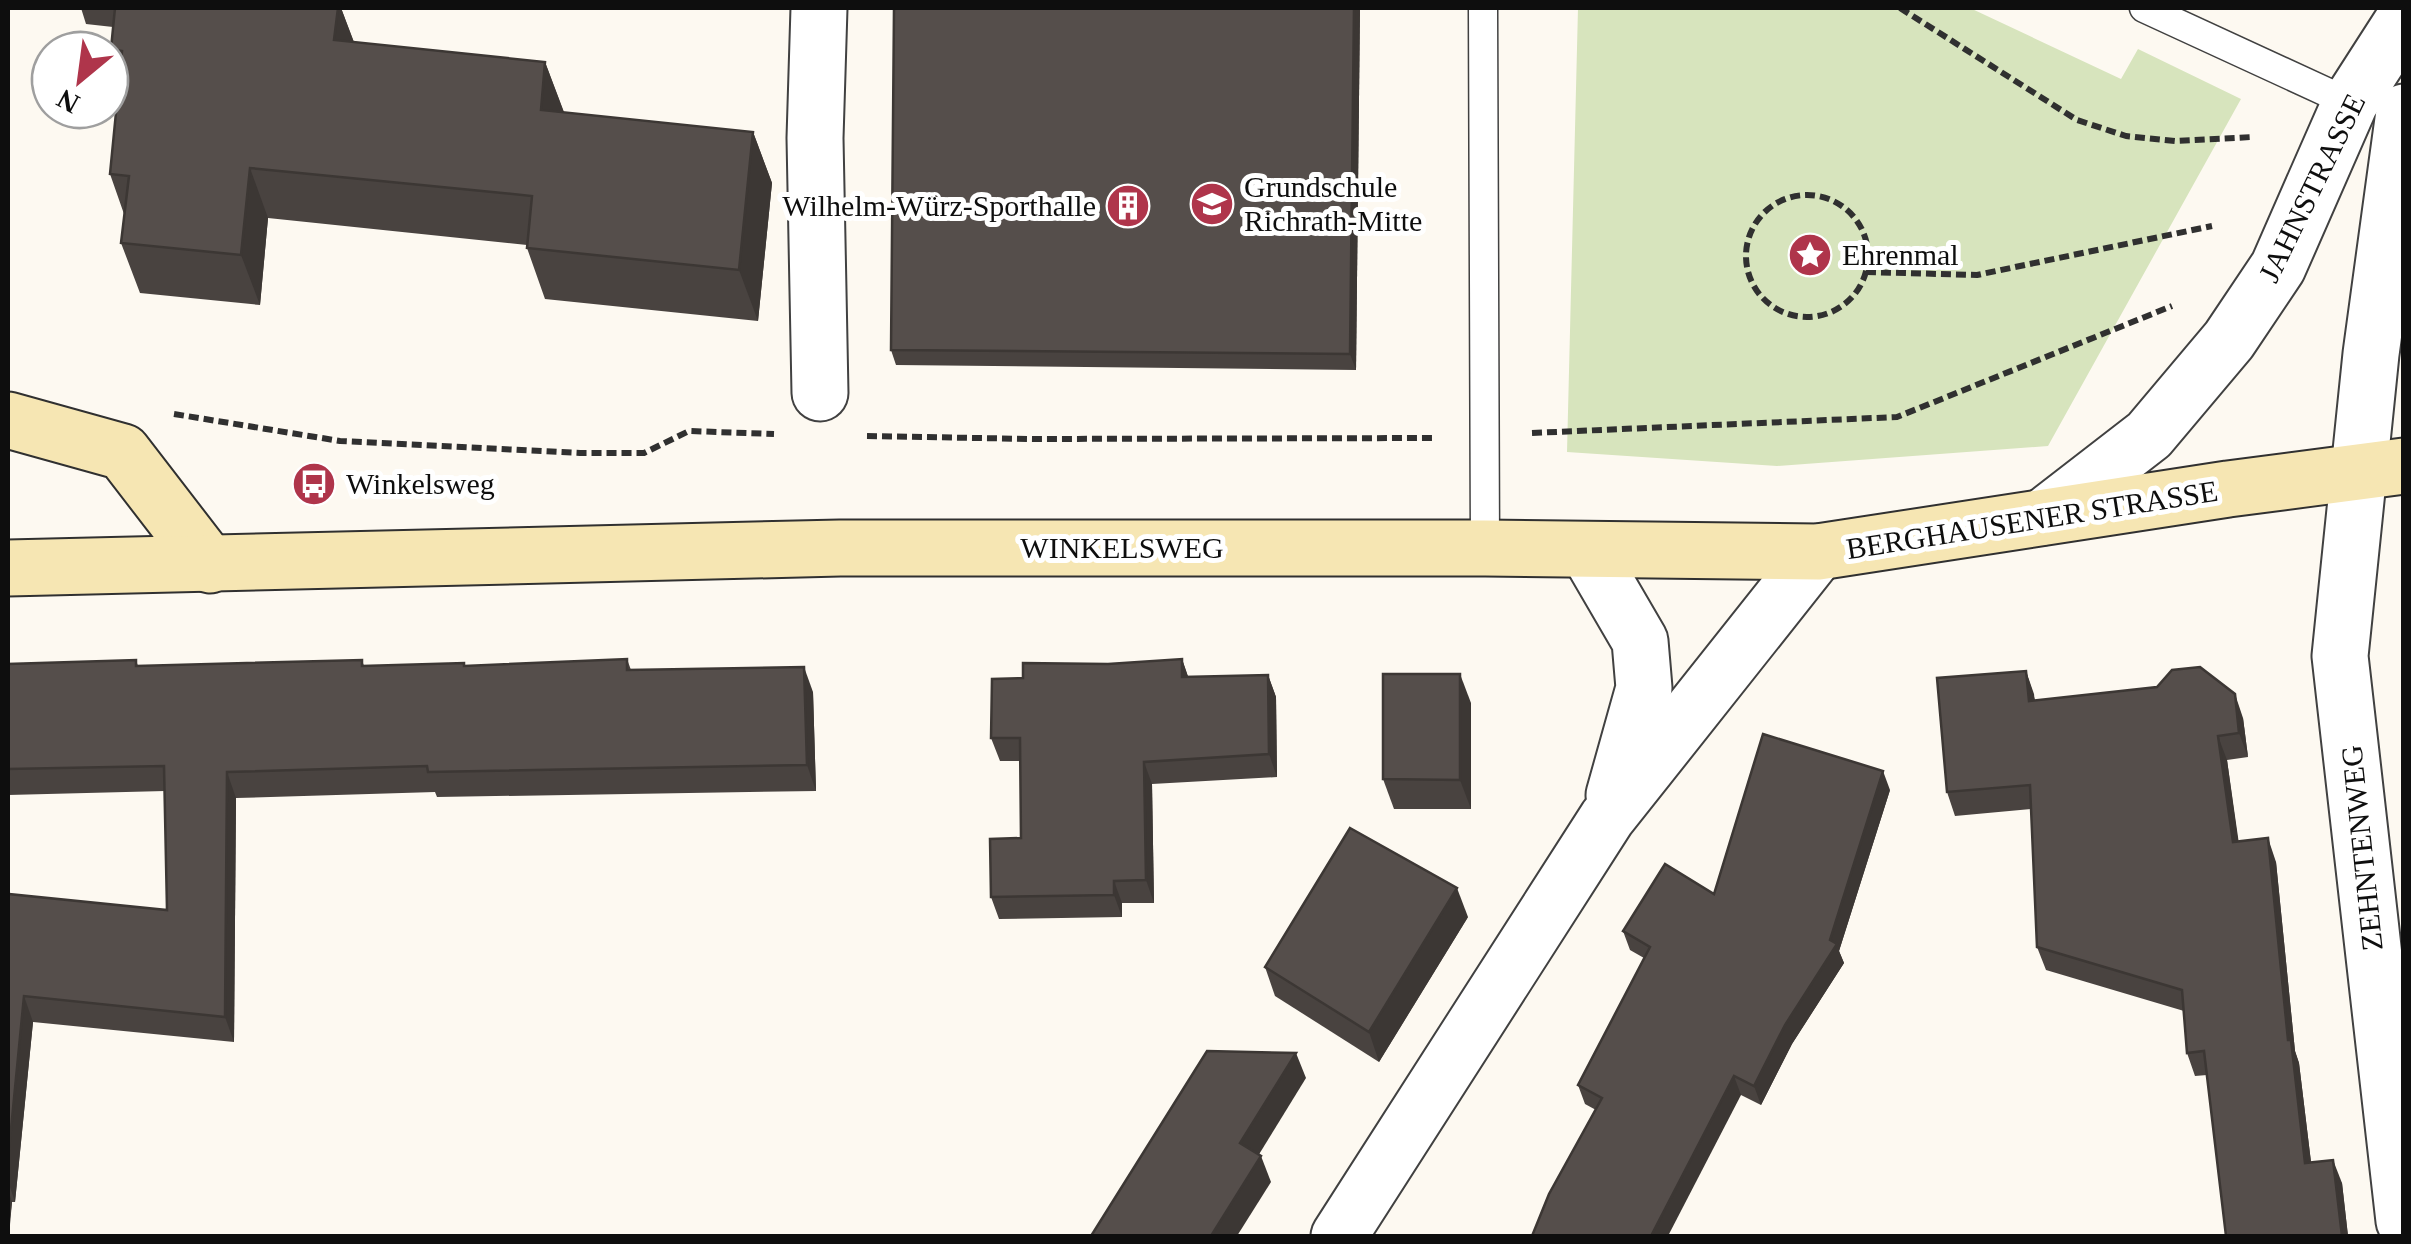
<svg xmlns="http://www.w3.org/2000/svg" width="2411" height="1244" viewBox="0 0 2411 1244" font-family="Georgia,serif">
<style>
.green{fill:#d7e4bd}
.lines{fill:none;stroke-linecap:round;stroke-linejoin:round}
.lane-casing{stroke:#414141;stroke-width:31}
.street-casing{stroke:#414141;stroke-width:59}
.secondary-casing{stroke:#303030;stroke-width:59}
.path{stroke:#303030;stroke-width:6;stroke-dasharray:10 5;stroke-linecap:butt}
.lane{stroke:#fff;stroke-width:28}
.street{stroke:#fff;stroke-width:55}
.secondary{stroke:#f6e6b3;stroke-width:55}
.wall{fill:#494340}
.shaded-wall{fill:#3c3734}
.building{fill:#554e4b;stroke:#3c3734;stroke-width:2.5}
.labels{text-anchor:middle;stroke-width:10;stroke-linejoin:round;paint-order:stroke}
.poi-label{font-size:30px;fill:#0e0e0e;stroke:#fff;text-anchor:start}
.street-label{font-size:30px;fill:#0e0e0e;stroke:#fff}
</style>
<rect width="100%" height="100%" fill="#fdf9f1"/>
<polygon class="green" points="1578,8 1970,8 2121,79 2138,49 2241,99 2048,446 1777,466 1567,452"/>
<g class="lines">
<g class="lane-casing">
<g id="lane">
<polyline points="1483,8 1485,548"/>
<polyline points="2144,8 2359,107"/>
</g>
</g>
<g class="street-casing">
<g id="street">
<polyline points="819,8 815,138 820,393"/>
<polyline points="2404,112 2371,354 2340,656 2404,1221"/>
<polyline points="2043,517 2149,435 2229,340 2278,267 2350,103 2404,19"/>
<polyline points="1587,550 1640,641 1644,688 1614,795"/>
<polyline points="1339,1236 1607,818 1818,552"/>
</g>
</g>
<g class="secondary-casing">
<g id="secondary">
<polyline points="8,420 123,452 210,565"/>
<polyline points="8,568 840,548 1485,548 1818,552 2228,489 2404,466"/>
</g>
</g>
<g class="path">
<polyline points="1900,8 2077,120 2126,136 2175,141 2252,137"/>
<circle cx="1807" cy="256" r="61"/>
<polyline points="1866,272 1977,275 2212,226"/>
<polyline points="174,414 340,441 580,453 644,453 689,431 774,434"/>
<polyline points="1532,433 1897,417 2172,306"/>
<polyline points="867,436 1032,439 1434,438"/>
</g>
<use href="#lane" class="lane"/>
<use href="#street" class="street"/>
<use href="#secondary" class="secondary"/>
</g>
<g class="wall">
<polygon points="81,8 341,8 354,42 545,62 564,112 753,132 772,183 758,321 545,299 527,248 527,245 268,218 260,305 140,293 121,243 124,214 110,174 120,74 111,49 113,27 86,24"/>
<polygon points="1360,8 1356,370 896,365 891,350"/>
<polygon points="627,659 631,670 813,692 816,791 437,797 435,792 236,798 234,1042 33,1022 15,1202 12,1202 8,1236 8,894 167,910 165,791 8,795 8,664 136,660 138,666 362,660 364,666 465,666"/>
<polygon points="1182,659 1188,677 1268,675 1276,697 1277,777 1152,784 1154,903 1122,903 1122,917 999,919 991,897 1021,838 1020,761 1000,761 991,738 1023,678 1108,664"/>
<polygon points="2026,671 2035,700 2243,718 2248,757 2227,760 2238,841 2276,862 2295,1051 2299,1063 2311,1162 2342,1183 2348,1236 2207,1075 2195,1076 2187,1053 2184,1011 2046,970 2037,947 2031,809 1955,816 1947,792"/>
<polygon points="1471,703 1471,809 1394,809 1383,779"/>
<polygon points="1890,790 1839,951 1844,963 1792,1044 1761,1105 1741,1095 1596,1110 1585,1104 1578,1085 1644,958 1630,950 1623,931 1714,894"/>
<polygon points="1468,917 1379,1062 1275,996 1265,967"/>
</g>
<g class="shaded-wall">
<polygon points="338,8 341,8 357,51 334,40"/>
<polygon points="1354,8 1360,8 1356,370 1350,354"/>
<polygon points="545,62 564,113 541,110"/>
<polygon points="753,132 772,183 758,321 739,270"/>
<polygon points="250,168 268,218 260,305 241,255"/>
<polygon points="1182,659 1190,682 1182,677"/>
<polygon points="804,667 813,692 816,791 807,765"/>
<polygon points="2026,671 2034,694 2037,724 2029,701"/>
<polygon points="1460,674 1471,703 1471,809 1460,780"/>
<polygon points="1268,675 1276,697 1277,777 1269,754"/>
<polygon points="2235,694 2243,718 2248,757 2239,733"/>
<polygon points="2218,736 2227,760 2242,865 2233,842"/>
<polygon points="1144,762 1152,784 1154,903 1146,880"/>
<polygon points="1883,771 1890,790 1839,951 1844,963 1792,1044 1761,1105 1754,1086 1830,940"/>
<polygon points="227,772 236,798 234,1042 225,1017"/>
<polygon points="2268,838 2276,862 2295,1051 2299,1063 2314,1187 2305,1163 2288,1040"/>
<polygon points="1114,881 1122,903 1122,917 1114,895"/>
<polygon points="1457,888 1468,917 1379,1062 1369,1032"/>
<polygon points="24,996 33,1022 15,1202 8,1181 8,1160"/>
<polygon points="1296,1053 1306,1078 1250,1169 1240,1143"/>
<polygon points="1734,1076 1741,1095 1668,1236 1651,1236"/>
<polygon points="1261,1156 1271,1182 1237,1236 1211,1236"/>
<polygon points="2333,1160 2342,1183 2348,1236 2342,1236"/>
<polygon points="8,1189 12,1202 9,1236 8,1236"/>
</g>
<g class="building">
<polygon points="115,8 338,8 334,40 545,62 541,110 753,132 739,270 527,248 532,196 250,168 241,255 121,243 129,176 110,174 122,51 111,49"/>
<polygon points="894,8 1354,8 1350,354 891,350"/>
<polygon points="627,659 627,670 804,667 807,765 428,772 427,766 227,772 225,1017 24,996 8,1160 8,894 167,910 164,766 8,769 8,664 136,660 136,666 362,660 362,666 464,663 464,666"/>
<polygon points="1182,659 1182,677 1268,675 1269,754 1144,762 1146,880 1114,881 1114,895 991,897 990,839 1021,838 1020,738 991,738 992,679 1023,678 1023,663 1108,664"/>
<polygon points="2200,667 2235,694 2239,733 2218,736 2233,842 2268,838 2288,1040 2291,1040 2305,1163 2333,1160 2342,1236 2226,1236 2204,1051 2187,1053 2182,990 2037,947 2030,785 1947,792 1937,678 2026,671 2029,701 2157,687 2172,670"/>
<polygon points="1383,674 1460,674 1460,780 1383,779"/>
<polygon points="1763,734 1883,771 1830,940 1837,944 1785,1025 1754,1086 1734,1076 1651,1236 1532,1236 1549,1194 1602,1098 1578,1085 1650,947 1623,931 1665,864 1714,894"/>
<polygon points="1350,828 1457,888 1369,1032 1265,967"/>
<polygon points="1207,1051 1296,1053 1240,1143 1261,1156 1211,1236 1091,1236"/>
</g>
<defs>
<g id="school-disc" transform="scale(2.25)"><circle r="9.5" fill="#af354b" stroke="#fff"/><path d="M0-5L7-2L0 1L-7-2ZM-4 1L0 2.5L4 1V4Q0 6-4 4Z" fill="#fff"/></g>
<g id="building-disc" transform="scale(2.25)"><circle r="9.5" fill="#af354b" stroke="#fff"/><path d="M-4-6H4V6H1V3H-1V6H-4ZM-2.5-4.3h1.7v1.8h-1.7ZM.8-4.3h1.7v1.8H.8ZM-2.5-1h1.7V.8h-1.7ZM.8-1h1.7V.8H.8Z" fill="#fff"/></g>
<g id="sight-disc" transform="scale(2.25)"><circle r="9.5" fill="#af354b" stroke="#fff"/><path d="M0-6L1.8-2.2L6-1.7L2.9 1.2L3.7 5.4L0 3.3L-3.7 5.4L-2.9 1.2L-6-1.7L-1.8-2.2Z" fill="#fff"/></g>
<g id="bus-disc" transform="scale(2.25)"><circle r="9.5" fill="#af354b" stroke="#fff"/><path d="M-5-6H5V4H4V6H2V4H-2V6H-4V4H-5ZM-3.5-4V0h7V-4ZM-3.5 1.2v1.5H-2V1.2ZM2 1.2v1.5H3.5V1.2Z" fill="#fff"/></g>
</defs>
<g fill-rule="evenodd">
<use href="#school-disc" x="1212" y="204"/>
<use href="#building-disc" x="1128" y="206"/>
<use href="#sight-disc" x="1810" y="255"/>
<use href="#bus-disc" x="314" y="484"/>
</g>
<g class="labels">
<g class="poi-label">
<text x="1244" y="197">Grundschule<tspan x="1244" dy="34">Richrath-Mitte</tspan></text>
<text x="1096" y="216" text-anchor="end">Wilhelm-Würz-Sporthalle</text>
<text x="1842" y="265">Ehrenmal</text>
<text x="346" y="494">Winkelsweg</text>
</g>
<g class="street-label">
<text transform="translate(2312 188) rotate(-64)" y="10">JAHNSTRASSE</text>
<text transform="translate(2032 520) rotate(-9)" y="10">BERGHAUSENER STRASSE</text>
<text x="1122" y="558">WINKELSWEG</text>
<text transform="translate(2362 848) rotate(-96)" y="10">ZEHNTENWEG</text>
</g>
</g>
<rect width="2411" height="1244" fill="none" stroke="#0e0e0e" stroke-width="20"/>
<g transform="translate(80 80) rotate(209)"><circle r="48" fill="#ffffff" stroke="#9f9f9f" stroke-width="2.5"/>
<path d="M0-8L18 38L0 25L-18 38Z" fill="#af354b"/>
<text y="-15" font-size="28" font-weight="bold" text-anchor="middle" fill="#0e0e0e">N</text>
</g>
</svg>
